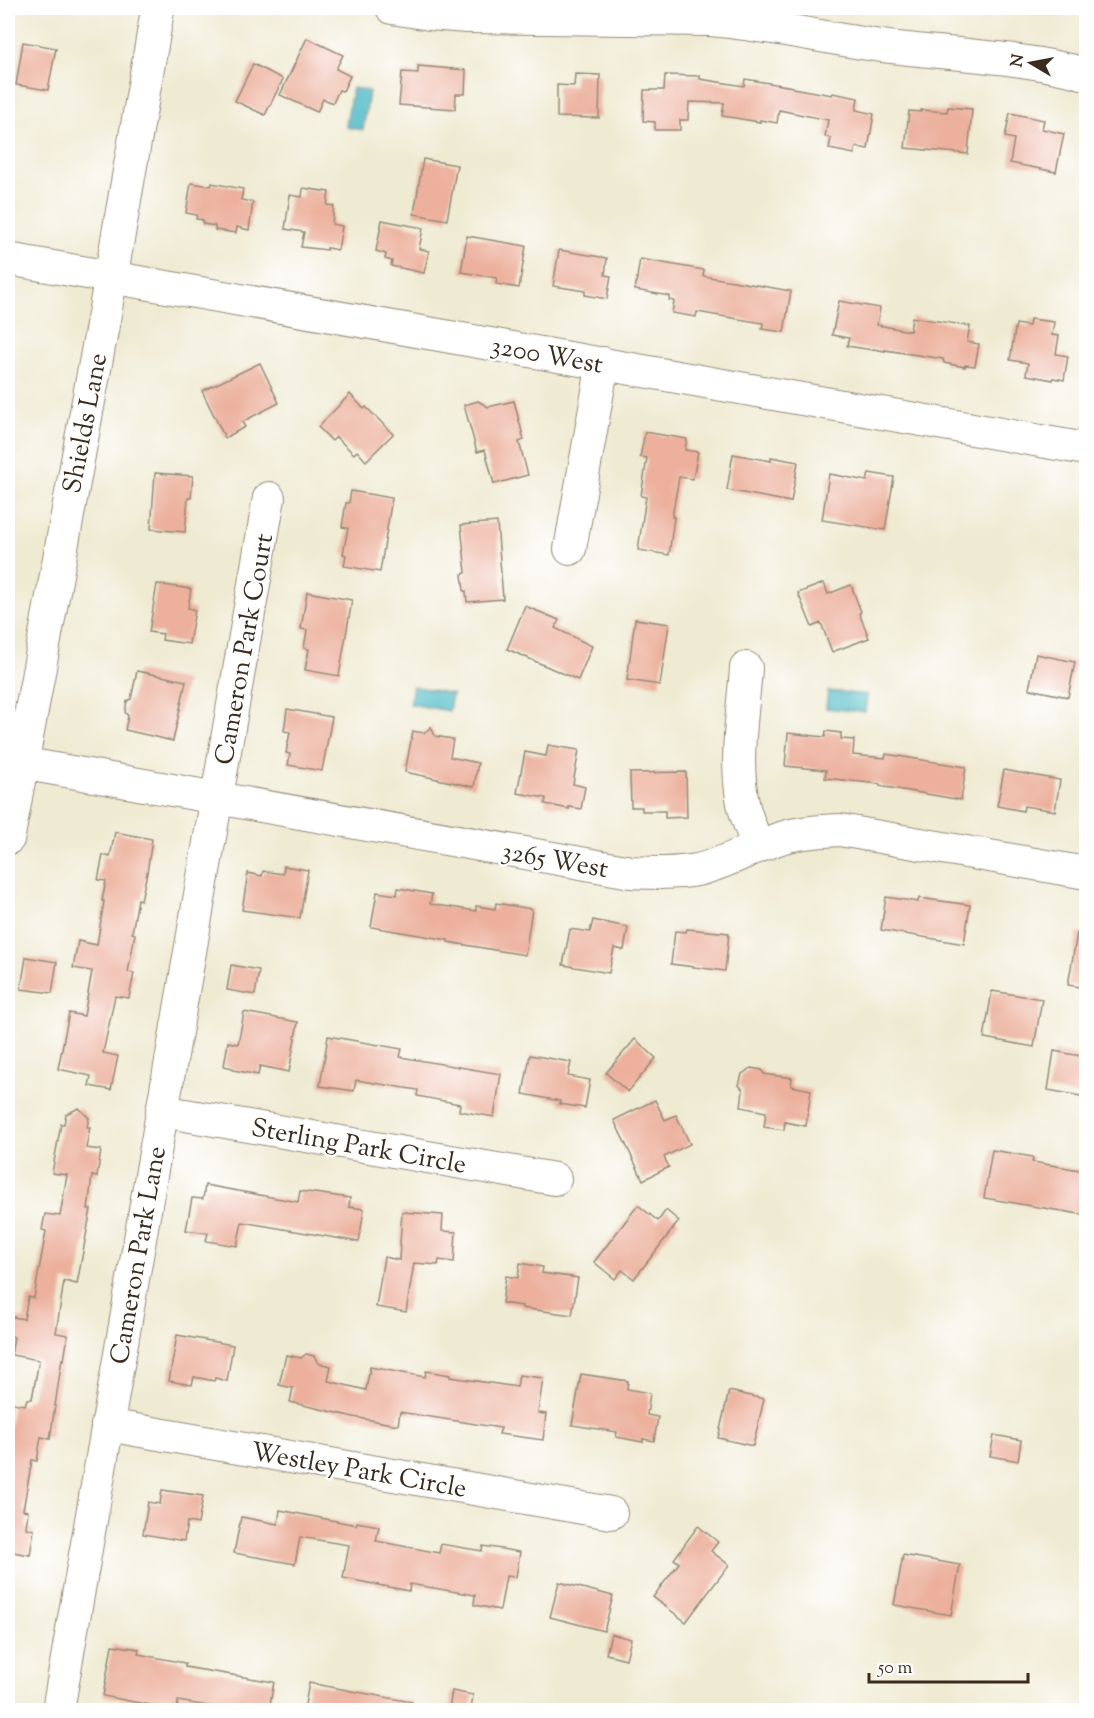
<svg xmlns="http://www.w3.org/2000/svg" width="1094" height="1718" viewBox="0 0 1094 1718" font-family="'Sorts Mill Goudy',serif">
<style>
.water{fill:#4dbac6;stroke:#447272;stroke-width:1.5}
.building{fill:#ecb09c}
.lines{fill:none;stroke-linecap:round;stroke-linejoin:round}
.minor-casing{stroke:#958a78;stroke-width:34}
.major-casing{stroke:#958a78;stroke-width:35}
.minor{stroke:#fff;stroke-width:32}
.major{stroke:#fff;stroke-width:33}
.labels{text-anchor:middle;stroke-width:5;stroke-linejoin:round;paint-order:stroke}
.street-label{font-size:26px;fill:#3b2a1e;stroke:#fff}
</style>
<rect width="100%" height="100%" fill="#fff"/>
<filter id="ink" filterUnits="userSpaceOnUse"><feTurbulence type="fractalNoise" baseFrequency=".0167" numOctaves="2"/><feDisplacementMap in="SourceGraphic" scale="12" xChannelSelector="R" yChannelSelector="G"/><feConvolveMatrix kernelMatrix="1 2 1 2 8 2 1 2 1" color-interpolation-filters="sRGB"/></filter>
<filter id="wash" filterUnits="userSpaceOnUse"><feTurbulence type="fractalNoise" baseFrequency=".008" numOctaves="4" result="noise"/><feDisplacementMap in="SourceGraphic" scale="24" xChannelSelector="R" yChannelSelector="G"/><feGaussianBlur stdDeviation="1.35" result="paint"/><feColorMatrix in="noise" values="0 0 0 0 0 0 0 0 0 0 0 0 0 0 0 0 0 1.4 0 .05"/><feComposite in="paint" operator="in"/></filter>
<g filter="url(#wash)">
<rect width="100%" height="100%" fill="#efead2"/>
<g class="water">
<polygon points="352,88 369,91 363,130 346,127"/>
<polygon points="413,686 452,694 449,711 410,704"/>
<polygon points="828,691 867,695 865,712 826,708"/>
</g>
<g id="blocks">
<g class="building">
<polygon points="307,38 343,55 336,69 350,76 343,91 339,90 333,103 323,99 317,112 280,95"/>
<polygon points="23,42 56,48 48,90 16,85"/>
<polygon points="253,64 283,79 265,115 235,101"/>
<polygon points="418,66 466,70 465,94 456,94 455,109 399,105 402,72 418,73"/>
<polygon points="575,74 600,75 599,118 557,117 557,85 574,86"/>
<polygon points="665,75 700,76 700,79 744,86 745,79 793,87 793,88 832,95 833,93 858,98 856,110 874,114 868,149 856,147 854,154 829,149 831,138 825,137 828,120 779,110 777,123 760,120 760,122 722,116 724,103 689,102 688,120 680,120 680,130 655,130 655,122 643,121 644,90 664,90"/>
<polygon points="948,107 972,109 968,154 905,148 909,111 921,112 921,110 947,112"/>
<polygon points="1010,113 1044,120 1042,129 1064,134 1056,172 1010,163 1014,139 1005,137"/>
<polygon points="423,159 457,165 447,220 414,214"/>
<polygon points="191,183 211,186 212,183 243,189 241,200 253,202 249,230 237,227 236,233 215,230 215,226 203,224 203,220 196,219 197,215 186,213"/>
<polygon points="303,188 329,192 327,205 334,206 332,224 342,226 338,250 327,248 327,250 301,247 304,232 285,229 290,195 302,197"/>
<polygon points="382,220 423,228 419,249 429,251 424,273 391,266 392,261 385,259 386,254 376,251"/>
<polygon points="467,236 526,246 519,288 496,284 497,278 461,272"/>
<polygon points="559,250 607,258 605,275 611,276 607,299 585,295 585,291 553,286"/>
<polygon points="640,259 704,270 703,276 791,291 784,332 762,329 763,323 697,312 696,317 672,313 674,301 669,300 670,296 635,290"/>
<polygon points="839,301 880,308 877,325 910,331 912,317 970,326 967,342 979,344 975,366 965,365 965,367 944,363 943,359 885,350 885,351 873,349 872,350 847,346 849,338 832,335"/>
<polygon points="1030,319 1054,322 1052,335 1059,336 1056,354 1068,356 1064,380 1053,378 1053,380 1026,375 1028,363 1010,360 1016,324 1029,326"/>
<polygon points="260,363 279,403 242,422 245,427 225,438 202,391"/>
<polygon points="350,394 364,409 366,407 393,434 366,461 357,451 354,454 336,437 332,441 318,427"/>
<polygon points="478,401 488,407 514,401 524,440 519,442 528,475 494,484 485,450 477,452 464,405"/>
<polygon points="645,432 687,439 685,450 698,452 693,479 679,477 672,517 674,517 669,555 638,550 646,497 641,496 647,458 640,457"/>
<polygon points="733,454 771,461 771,457 798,462 791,502 727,490"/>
<polygon points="155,473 193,476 191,498 188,498 185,532 151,529"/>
<polygon points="869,473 894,477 885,530 822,520 829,474 867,481"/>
<polygon points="351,491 392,498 380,572 344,566 346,555 343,554 348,528 342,527 346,503 349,503"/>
<polygon points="497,522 503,599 467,602 466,591 464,591 462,574 466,573 461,525"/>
<polygon points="824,583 828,594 851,585 861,612 859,613 869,638 832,652 821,623 812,627 798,593"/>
<polygon points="157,584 191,589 188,608 195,610 189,644 162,640 163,634 149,632"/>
<polygon points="307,592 352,600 339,676 305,670 309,649 304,648 307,630 301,629"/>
<polygon points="525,606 559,620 555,628 592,646 578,680 507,649"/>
<polygon points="635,619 669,624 660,685 627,680"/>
<polygon points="1036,654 1075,662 1068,697 1029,689"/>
<polygon points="137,671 186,681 173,741 125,730 128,716 125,712 127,701 131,699"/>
<polygon points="287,709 332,717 322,771 288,765 290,754 286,753 290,732 284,731"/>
<polygon points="431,727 435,736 453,739 450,757 478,763 474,787 405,772 413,731 424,733"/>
<polygon points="826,731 841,733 841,739 854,740 853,755 885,758 886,754 966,767 961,800 880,786 880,784 825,778 826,770 785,766 788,733 825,737"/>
<polygon points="548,745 579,750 573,784 585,787 581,809 569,807 569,809 545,804 546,798 517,793 525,752 546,756"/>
<polygon points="1004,770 1060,780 1055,811 1024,806 1023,811 997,806"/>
<polygon points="686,772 687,817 665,818 665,811 642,811 642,807 631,807 630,773"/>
<polygon points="115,832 152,839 147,873 141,900 138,899 132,933 135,934 128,972 134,973 129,998 115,996 103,1053 118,1056 111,1090 89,1086 91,1076 58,1069 69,1013 84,1016 92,971 73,968 78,941 97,945 104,901 102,901 106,881 98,880 103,855 110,857"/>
<polygon points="284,866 308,870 300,918 242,910 248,873 262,876 263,871 283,874"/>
<polygon points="398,888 432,894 430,904 476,911 476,906 495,909 496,903 532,909 525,955 448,942 448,940 371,927 377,892 397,895"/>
<polygon points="886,897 918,902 919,898 970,905 964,944 881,930"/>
<polygon points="593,920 628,927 624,950 614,948 609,973 563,965 570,929 590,932"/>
<polygon points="687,929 729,933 725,971 671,964 675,931 686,932"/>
<polygon points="1077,933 1086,934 1086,988 1068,985"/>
<polygon points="26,957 57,962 52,993 21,989"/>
<polygon points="231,965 259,970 255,995 227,990"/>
<polygon points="992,991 1042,999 1034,1047 984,1038"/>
<polygon points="244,1012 298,1022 289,1072 260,1066 258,1075 233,1070 233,1068 224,1066 228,1042 238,1044"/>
<polygon points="328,1036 402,1049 400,1057 501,1074 494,1117 459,1111 460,1104 417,1096 418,1090 356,1080 354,1091 320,1086"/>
<polygon points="635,1039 656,1058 628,1092 606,1073"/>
<polygon points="1054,1051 1086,1057 1086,1097 1048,1090"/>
<polygon points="530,1055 571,1062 568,1076 590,1080 585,1108 559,1104 560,1101 523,1094"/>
<polygon points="751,1068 762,1070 764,1074 792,1078 791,1086 811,1090 806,1126 785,1122 784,1130 764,1127 766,1112 741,1107 743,1090 739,1085 742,1074"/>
<polygon points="655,1100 665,1120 676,1115 690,1144 664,1157 669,1167 643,1180 614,1120"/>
<polygon points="79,1108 89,1118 87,1127 90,1127 86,1148 101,1150 97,1177 92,1176 88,1209 91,1209 77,1284 64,1281 56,1333 68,1335 64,1360 62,1359 50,1439 41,1437 37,1461 32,1460 23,1510 28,1511 26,1528 34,1530 30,1555 8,1551 8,1433 13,1403 25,1405 27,1399 32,1399 39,1360 11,1355 14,1337 8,1335 8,1316 24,1319 28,1297 34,1298 46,1231 42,1230 45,1214 60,1216 67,1175 52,1173 61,1124 64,1124 66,1114"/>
<polygon points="992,1150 1033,1157 1032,1162 1086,1171 1086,1215 984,1198"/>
<polygon points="205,1185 298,1202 300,1191 350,1198 349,1207 364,1209 359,1242 242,1222 237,1246 206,1241 208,1233 186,1230 192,1198 203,1199"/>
<polygon points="638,1205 658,1221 666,1210 679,1221 634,1279 622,1270 615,1279 594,1262"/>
<polygon points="402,1212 443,1215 442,1231 456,1232 454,1262 439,1260 438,1265 414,1263 406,1312 376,1307 384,1257 399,1260"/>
<polygon points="520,1263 543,1267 542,1273 578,1278 572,1315 522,1308 522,1306 502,1303 506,1276 518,1278"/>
<polygon points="177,1335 233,1345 227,1381 215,1378 214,1381 194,1377 192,1385 169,1381"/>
<polygon points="306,1354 314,1356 318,1363 331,1366 328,1381 366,1390 370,1367 425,1377 426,1371 450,1375 450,1377 517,1387 519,1375 543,1378 538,1413 546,1414 543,1440 499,1434 501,1428 400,1412 398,1425 354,1417 290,1402 293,1388 279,1385 286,1355 301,1358"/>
<polygon points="581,1374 628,1381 627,1389 650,1393 647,1415 658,1417 654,1441 643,1439 643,1442 616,1437 617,1432 572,1425"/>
<polygon points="729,1391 764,1399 753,1446 718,1438"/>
<polygon points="994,1435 1021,1440 1018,1461 990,1456"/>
<polygon points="162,1490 203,1496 198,1524 187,1522 184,1541 143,1534 148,1502 160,1504"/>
<polygon points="280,1510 356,1525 357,1522 379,1526 376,1541 439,1553 441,1544 482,1551 483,1546 520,1552 516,1577 506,1576 500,1610 474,1605 475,1595 410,1584 409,1591 343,1578 349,1545 300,1537 295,1564 234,1553 241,1517 278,1524"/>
<polygon points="698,1526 718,1542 711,1551 729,1565 686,1622 653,1597 679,1563 674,1559"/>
<polygon points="903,1555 960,1565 951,1615 894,1605"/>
<polygon points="559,1582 613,1596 604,1631 550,1617"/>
<polygon points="611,1634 631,1639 626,1659 606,1654"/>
<polygon points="112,1645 139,1649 138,1654 185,1663 185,1667 274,1682 269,1710 233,1710 178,1701 177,1710 103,1696"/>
<polygon points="309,1683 412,1702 412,1710 304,1710"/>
<polygon points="452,1691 473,1695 471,1710 449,1710"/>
</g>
</g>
</g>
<g filter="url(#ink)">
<use href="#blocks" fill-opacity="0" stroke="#958a78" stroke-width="1.5"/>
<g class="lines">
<g class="minor-casing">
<g id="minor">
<path d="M392,8L430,14L467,17L710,20C768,25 825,38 882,46C951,55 1020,56 1086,74"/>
<polyline points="8,259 1086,449"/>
<polyline points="570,549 603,363"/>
<path d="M746,668C743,712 734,759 743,803C746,818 753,833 758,847"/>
<path d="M21,763L631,872C653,873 675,874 697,870C728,863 754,846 784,837C802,832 821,831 840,830L1086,873"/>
<polyline points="162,1111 555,1179"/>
<polyline points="107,1425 611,1513"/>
<polyline points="58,1710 269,498"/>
</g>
</g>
<g class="major-casing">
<polyline id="major" points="8,838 104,317 158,8"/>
</g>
<use href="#minor" class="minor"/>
<use href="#major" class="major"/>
</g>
</g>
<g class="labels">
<g class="street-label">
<text transform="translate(547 354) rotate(10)" y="9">3200 West</text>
<text transform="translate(84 423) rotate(-79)" y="9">Shields Lane</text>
<text transform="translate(243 649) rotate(-80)" y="9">Cameron Park Court</text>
<text transform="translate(555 859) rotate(10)" y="9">3265 West</text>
<text transform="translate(359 1145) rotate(10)" y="9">Sterling Park Circle</text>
<text transform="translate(137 1255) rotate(-80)" y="9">Cameron Park Lane</text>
<text transform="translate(359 1469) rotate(10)" y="9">Westley Park Circle</text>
</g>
</g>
<rect width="1094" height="1718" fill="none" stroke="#fff" stroke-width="30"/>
<g transform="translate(1031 63) rotate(280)" stroke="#ffffff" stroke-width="4.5" paint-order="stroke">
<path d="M0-4.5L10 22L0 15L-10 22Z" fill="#3b2a1e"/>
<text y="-9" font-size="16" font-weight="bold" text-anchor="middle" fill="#3b2a1e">N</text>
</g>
<path d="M869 1673v9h159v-9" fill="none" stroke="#3b2a1e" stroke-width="3"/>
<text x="878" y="1673" font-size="18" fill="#3b2a1e" stroke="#ffffff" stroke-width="4.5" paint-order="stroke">50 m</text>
</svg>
